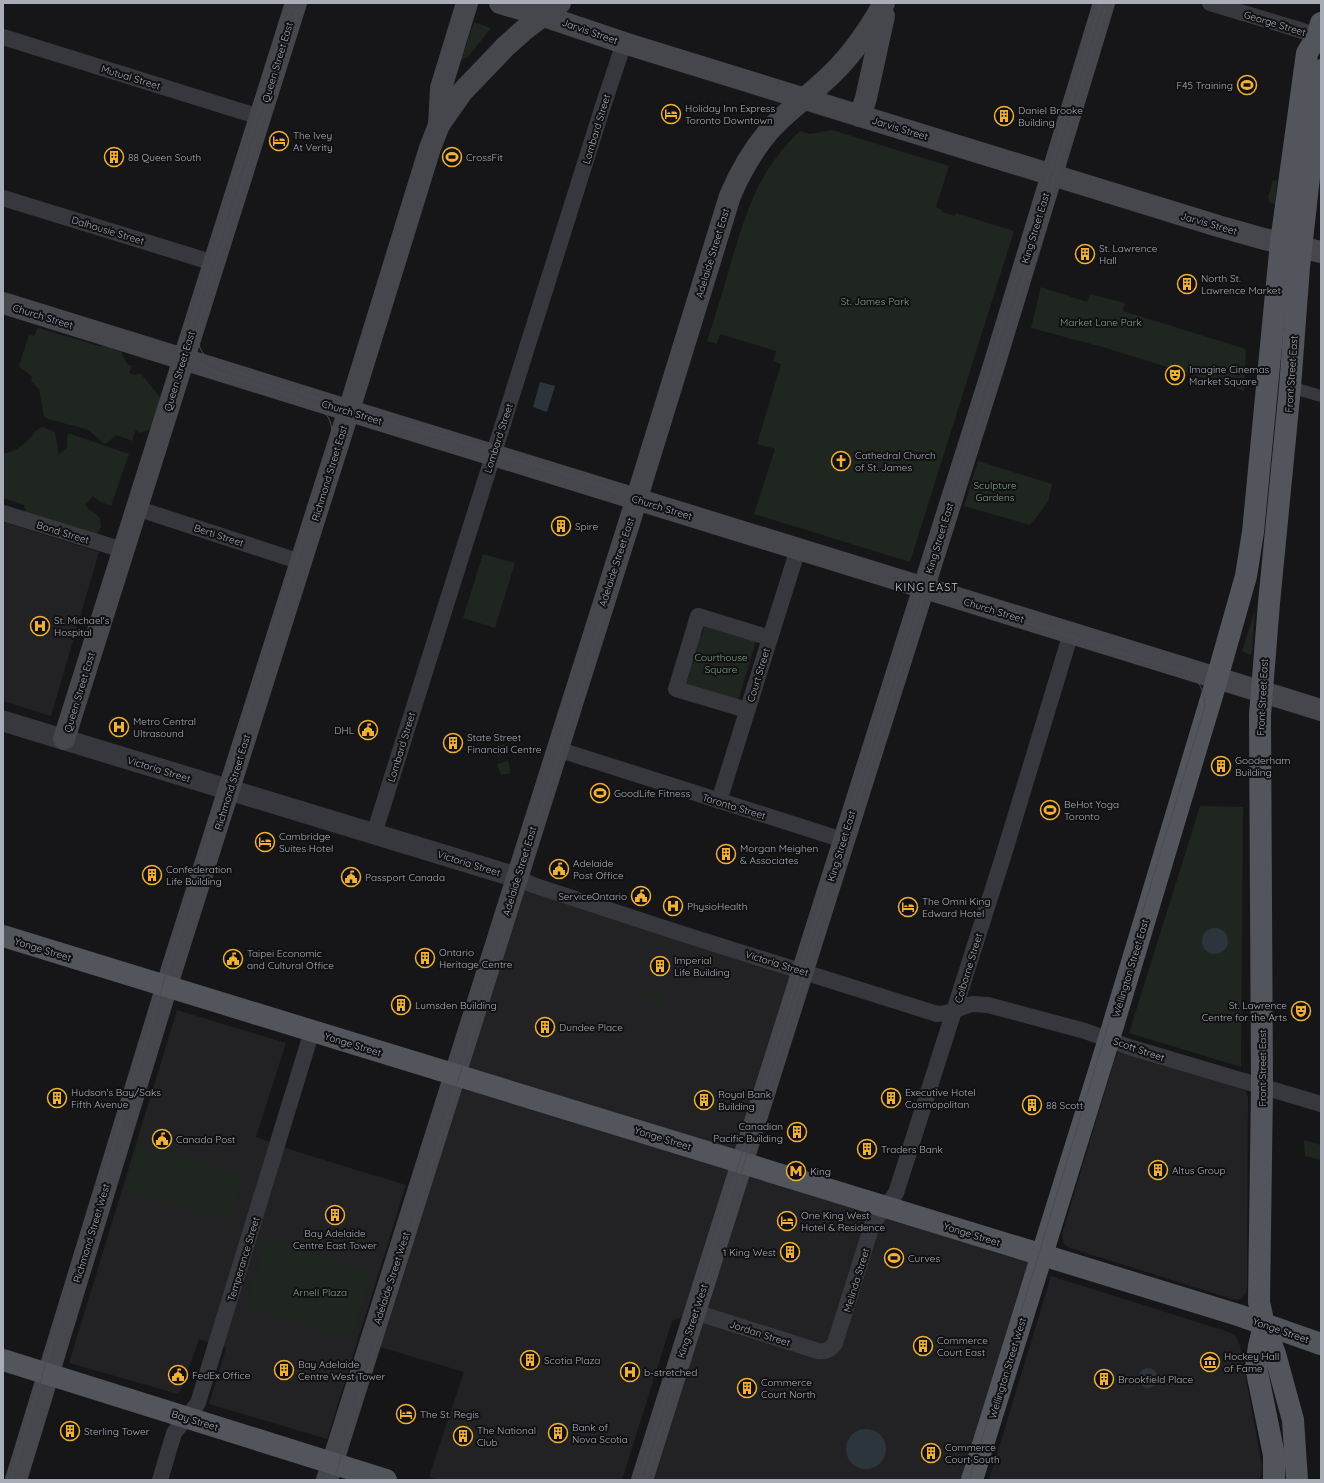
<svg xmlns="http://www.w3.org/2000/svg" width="1324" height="1483" viewBox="0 0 1324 1483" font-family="Quicksand,sans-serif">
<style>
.built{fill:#222225}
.green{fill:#1e261f}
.water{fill:#2c353c}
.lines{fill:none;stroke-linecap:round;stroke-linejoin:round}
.pedestrian{stroke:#37383d;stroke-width:12}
.minor{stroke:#37383d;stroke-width:16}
.tertiary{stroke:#37383d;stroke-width:21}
.secondary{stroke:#45474d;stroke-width:22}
.primary{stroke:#53555c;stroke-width:22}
.tram{stroke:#4a4c52;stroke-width:1}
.labels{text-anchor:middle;stroke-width:4;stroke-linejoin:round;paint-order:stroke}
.street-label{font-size:10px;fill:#a8adb8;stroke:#111113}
.poi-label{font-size:10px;fill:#a8adb8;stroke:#111113;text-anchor:start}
.park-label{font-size:10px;fill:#7fa381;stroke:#111113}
.neighbourhood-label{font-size:11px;letter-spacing:1px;fill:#c9ccd4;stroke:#111113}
</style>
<rect width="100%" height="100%" fill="#161618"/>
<g class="built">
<polygon points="3,522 99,552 51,716 3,701"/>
<polygon points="516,877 802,971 742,1162 1042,1256 972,1480 642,1480 694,1312 672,1321 622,1480 440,1480 429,1477 464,1372 370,1344"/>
<polygon points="177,1010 286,1043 256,1137 301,1153 406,1185 327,1439 209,1404 226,1348 199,1339 183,1386 178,1394 69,1363"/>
<polygon points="1122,1052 1243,1089 1246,1091 1248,1098 1247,1287 1246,1293 1241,1299 1235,1300 1070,1248 1064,1244 1063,1241 1062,1234 1115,1058 1118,1053"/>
<polygon points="1051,1276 1229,1332 1235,1335 1240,1346 1262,1466 1260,1480 989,1480"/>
</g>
<g class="green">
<polygon points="474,22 491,28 468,57 461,60"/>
<path d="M832,130L949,166L936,207L942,210V212L955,216L956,213L1014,231L910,562L754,514L775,449L757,444L781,364L773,361L776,351L720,334L717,344L707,341C716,314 724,287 732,259C748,207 759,170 800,131L810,134Z"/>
<polygon points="1273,180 1277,181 1275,204 1270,203 1268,197"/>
<polygon points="1041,287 1087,302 1090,294 1125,303 1123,311 1246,349 1244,391 1106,348 1031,328"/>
<path d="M38,328L99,346H106L121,352L127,364L132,366L129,373L134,375L140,373L161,398V414L149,430L139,433L136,429L132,441L117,435L105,444C98,440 94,433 86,429L51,420L44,417L39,389L31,381L32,377L19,366L29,335L34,336Z"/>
<path d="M42,427L55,432L59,455L67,447V439L68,433L129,454L111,506L99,501L93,496L85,504L89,510L92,511L100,518L101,527L97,534L33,517L25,511L24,505L3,498V454C12,452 22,447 28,440C33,435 35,430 42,427Z"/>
<polygon points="978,461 1052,484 1048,502 1030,525 964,506"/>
<polygon points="483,554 515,563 495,628 463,618"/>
<polygon points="1255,611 1252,653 1249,655 1242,651"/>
<polygon points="703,625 756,641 738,701 684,687 691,664 693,664 694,661 692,660 700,635 702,636 704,629 702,628"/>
<polygon points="505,744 508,746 510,753 497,756 496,746"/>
<polygon points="508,761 511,773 501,775 497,764"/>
<polygon points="1200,806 1243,807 1241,1067 1129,1033"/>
<polygon points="639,990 663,998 661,1005 636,997"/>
<polygon points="1304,1140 1321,1145 1321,1160 1305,1156"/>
<polygon points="139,1142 244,1174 229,1221 124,1190"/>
<polygon points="266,1239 372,1271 351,1339 246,1306"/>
</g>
<g class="water">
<polygon points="540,382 555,386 547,412 533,407"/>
<circle cx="1215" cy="941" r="13"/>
<circle cx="1148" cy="1378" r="10"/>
<circle cx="866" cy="1449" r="20"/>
</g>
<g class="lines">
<polyline class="pedestrian" points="1290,387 1321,396"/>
<g class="minor">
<polyline points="1210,3 1300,30 1321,38"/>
<polyline points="3,37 260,117"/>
<polyline points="3,198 214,263"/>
<polyline points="136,508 301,562"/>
<polyline points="3,513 123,550"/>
<polyline points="747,710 676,689 698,616 770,638"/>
<polyline points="557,749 843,840"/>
<polyline points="719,801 798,549"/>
<polyline points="374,834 602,109 624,43"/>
<polyline points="516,877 533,885 686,935 937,1014 946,1013 972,1004 988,1005 1085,1031 1129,1047 1321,1104"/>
<path d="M695,1312L818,1351C826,1352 830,1350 835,1343L873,1222L886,1207L896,1193L1003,857L1071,633"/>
<polyline points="160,1480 174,1433 198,1403 312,1031"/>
</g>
<polyline class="tertiary" points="3,721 516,877"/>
<g class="secondary">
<polyline points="500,3 544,16 624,43 763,86 1218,226 1264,239 1321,252"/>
<polyline points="860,116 866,98 884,16"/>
<polyline points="439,125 441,88 467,3"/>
<path d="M3,303C442,440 882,575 1321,710"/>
<polyline points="64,739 296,3"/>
<polyline points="16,1480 172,969 354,394 430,148 439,125 462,92 505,47 524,30 560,3"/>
<path d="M327,1480L631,517L730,196C740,172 752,151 769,131C784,113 804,100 821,84C848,61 867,34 884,3"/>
<polyline points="642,1480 995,362 1104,3"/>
</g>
<g class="primary">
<polyline points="3,936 1238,1315 1321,1344"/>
<polyline points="1264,1325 1259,1346 1256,1367 1274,1455 1274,1480"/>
<polyline points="3,1360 386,1480"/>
<polyline points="972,1480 1109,1039 1214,689 1246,576 1253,532 1281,242 1307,53 1317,37 1321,23"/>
<polyline points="1297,1480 1293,1420 1275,1354 1264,1325 1259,1302 1262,1087 1260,715 1269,603 1290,387 1299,267 1321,70"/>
</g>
<g class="tram">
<path d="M299,3L202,311C193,348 197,356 233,371L329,402L604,486C639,500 634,518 625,549L514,895L507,923L334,1480"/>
<path d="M929,574C934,591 949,597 963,603L1186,673C1202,682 1203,690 1205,706L1012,1342L969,1480"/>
<polyline points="852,822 998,363 1107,3"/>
<polyline points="737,1186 822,917"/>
<path d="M10,1480L218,806L328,455C331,443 335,428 328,417C324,411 315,406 308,403C285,393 260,387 236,378C222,374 205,371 195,359C187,350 187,339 190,328L292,3"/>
<polyline points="639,1480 952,488 1101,3"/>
<polyline points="645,1480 713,1263"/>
</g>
</g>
<defs>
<g id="stadium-ring" transform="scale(1)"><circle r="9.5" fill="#111113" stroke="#f2b134" stroke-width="1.5"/><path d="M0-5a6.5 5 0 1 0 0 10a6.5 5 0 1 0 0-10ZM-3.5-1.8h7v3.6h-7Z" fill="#f2b134"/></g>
<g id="hotel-ring" transform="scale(1)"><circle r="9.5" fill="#111113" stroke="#f2b134" stroke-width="1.5"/><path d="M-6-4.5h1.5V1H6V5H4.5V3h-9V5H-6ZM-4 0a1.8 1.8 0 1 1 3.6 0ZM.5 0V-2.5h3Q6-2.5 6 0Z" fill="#f2b134"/></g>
<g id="building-ring" transform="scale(1)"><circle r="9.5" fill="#111113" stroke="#f2b134" stroke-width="1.5"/><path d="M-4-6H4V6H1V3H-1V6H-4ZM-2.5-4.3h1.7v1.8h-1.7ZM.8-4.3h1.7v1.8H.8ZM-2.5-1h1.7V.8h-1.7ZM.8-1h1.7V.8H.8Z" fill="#f2b134"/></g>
<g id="theatre-ring" transform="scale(1)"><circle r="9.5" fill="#111113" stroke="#f2b134" stroke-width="1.5"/><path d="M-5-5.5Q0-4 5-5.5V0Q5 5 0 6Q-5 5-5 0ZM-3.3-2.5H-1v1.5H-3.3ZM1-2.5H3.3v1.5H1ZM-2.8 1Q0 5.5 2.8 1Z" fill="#f2b134"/></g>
<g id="church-ring" transform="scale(1)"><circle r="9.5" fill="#111113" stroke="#f2b134" stroke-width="1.5"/><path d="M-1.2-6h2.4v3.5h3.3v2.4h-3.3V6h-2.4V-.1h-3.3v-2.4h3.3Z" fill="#f2b134"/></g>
<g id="hospital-ring" transform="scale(1)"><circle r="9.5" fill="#111113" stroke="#f2b134" stroke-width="1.5"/><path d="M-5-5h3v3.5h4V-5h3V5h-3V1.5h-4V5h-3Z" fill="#f2b134"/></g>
<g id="civic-ring" transform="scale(1)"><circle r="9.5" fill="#111113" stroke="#f2b134" stroke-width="1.5"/><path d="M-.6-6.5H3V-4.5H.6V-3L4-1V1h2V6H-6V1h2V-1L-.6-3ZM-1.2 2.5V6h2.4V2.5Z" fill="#f2b134"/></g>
<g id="metro-ring" transform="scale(1)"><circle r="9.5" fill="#111113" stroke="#f2b134" stroke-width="1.5"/><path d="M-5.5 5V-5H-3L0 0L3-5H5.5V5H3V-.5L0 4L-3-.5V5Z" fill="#f2b134"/></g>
<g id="museum-ring" transform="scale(1)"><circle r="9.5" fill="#111113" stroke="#f2b134" stroke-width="1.5"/><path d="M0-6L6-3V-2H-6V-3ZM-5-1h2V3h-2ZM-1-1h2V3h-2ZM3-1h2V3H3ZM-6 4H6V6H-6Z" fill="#f2b134"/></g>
</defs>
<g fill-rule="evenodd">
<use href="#stadium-ring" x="1247" y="85"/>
<use href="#hotel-ring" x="671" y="114"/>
<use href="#building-ring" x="1004" y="116"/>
<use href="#hotel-ring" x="279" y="141"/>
<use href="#building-ring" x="114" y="157"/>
<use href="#stadium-ring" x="452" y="157"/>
<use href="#building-ring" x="1085" y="254"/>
<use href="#building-ring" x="1187" y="284"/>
<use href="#theatre-ring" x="1175" y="375"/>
<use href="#church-ring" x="841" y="461"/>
<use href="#building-ring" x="561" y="526"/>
<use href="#hospital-ring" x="40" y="626"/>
<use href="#hospital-ring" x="119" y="727"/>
<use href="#civic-ring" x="368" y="730"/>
<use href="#building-ring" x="453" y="743"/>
<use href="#building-ring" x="1221" y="766"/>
<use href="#stadium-ring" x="600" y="793"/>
<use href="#stadium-ring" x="1050" y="810"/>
<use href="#hotel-ring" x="265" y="842"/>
<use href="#building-ring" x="726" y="854"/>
<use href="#civic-ring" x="559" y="869"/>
<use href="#building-ring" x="152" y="875"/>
<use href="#civic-ring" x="351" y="877"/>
<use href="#civic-ring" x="641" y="896"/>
<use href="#hospital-ring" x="673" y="906"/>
<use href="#hotel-ring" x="908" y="907"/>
<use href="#building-ring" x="425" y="958"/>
<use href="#civic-ring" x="233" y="959"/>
<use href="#building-ring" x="660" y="966"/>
<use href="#building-ring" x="401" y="1005"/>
<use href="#theatre-ring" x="1301" y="1011"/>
<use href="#building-ring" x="545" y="1027"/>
<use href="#building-ring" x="57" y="1098"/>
<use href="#building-ring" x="891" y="1098"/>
<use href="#building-ring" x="704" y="1100"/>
<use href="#building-ring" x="1032" y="1105"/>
<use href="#building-ring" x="797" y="1132"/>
<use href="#civic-ring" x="162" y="1139"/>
<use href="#building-ring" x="867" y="1149"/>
<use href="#building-ring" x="1158" y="1170"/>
<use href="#metro-ring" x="796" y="1171"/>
<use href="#building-ring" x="335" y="1215"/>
<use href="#hotel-ring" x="787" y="1221"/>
<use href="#building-ring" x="790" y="1252"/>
<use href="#stadium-ring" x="894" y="1258"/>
<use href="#building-ring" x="923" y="1346"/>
<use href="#building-ring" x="530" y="1360"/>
<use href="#museum-ring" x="1210" y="1362"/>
<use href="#building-ring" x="284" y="1370"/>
<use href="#hospital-ring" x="630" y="1372"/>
<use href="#civic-ring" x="178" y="1375"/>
<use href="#building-ring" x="1104" y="1379"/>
<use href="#building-ring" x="747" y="1388"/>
<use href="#hotel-ring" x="406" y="1414"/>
<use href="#building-ring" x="70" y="1431"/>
<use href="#building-ring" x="558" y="1433"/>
<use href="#building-ring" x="463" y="1436"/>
<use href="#building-ring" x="931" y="1453"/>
</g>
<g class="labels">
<g class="street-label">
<text transform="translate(1275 23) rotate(17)" y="4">George Street</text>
<text transform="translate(590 31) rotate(19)" y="4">Jarvis Street</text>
<text transform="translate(277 62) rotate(-73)" y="4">Queen Street East</text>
<text transform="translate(131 77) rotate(17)" y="4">Mutual Street</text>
<text transform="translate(900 128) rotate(17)" y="4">Jarvis Street</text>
<text transform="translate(596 129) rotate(-73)" y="4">Lombard Street</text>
<text transform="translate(1209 223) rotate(16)" y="4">Jarvis Street</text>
<text transform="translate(1035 228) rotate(-73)" y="4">King Street East</text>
<text transform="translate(108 230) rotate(17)" y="4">Dalhousie Street</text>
<text transform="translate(712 253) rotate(-73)" y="4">Adelaide Street East</text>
<text transform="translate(43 316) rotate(17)" y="4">Church Street</text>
<text transform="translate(179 371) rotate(-73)" y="4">Queen Street East</text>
<text transform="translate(1291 374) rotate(-86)" y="4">Front Street East</text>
<text transform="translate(352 412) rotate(17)" y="4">Church Street</text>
<text transform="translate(498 438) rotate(-72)" y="4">Lombard Street</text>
<text transform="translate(329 473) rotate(-73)" y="4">Richmond Street East</text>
<text transform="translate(662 507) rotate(17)" y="4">Church Street</text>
<text transform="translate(63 532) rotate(17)" y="4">Bond Street</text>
<text transform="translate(219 535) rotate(18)" y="4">Berti Street</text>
<text transform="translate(939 538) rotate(-73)" y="4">King Street East</text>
<text transform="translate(616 562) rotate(-72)" y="4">Adelaide Street East</text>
<text transform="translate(994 610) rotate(17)" y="4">Church Street</text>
<text transform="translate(758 675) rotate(-73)" y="4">Court Street</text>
<text transform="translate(79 692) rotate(-73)" y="4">Queen Street East</text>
<text transform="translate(1262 697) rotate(-87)" y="4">Front Street East</text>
<text transform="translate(401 747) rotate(-73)" y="4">Lombard Street</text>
<text transform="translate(159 769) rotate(17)" y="4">Victoria Street</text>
<text transform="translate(232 782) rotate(-73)" y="4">Richmond Street East</text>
<text transform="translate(734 806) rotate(17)" y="4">Toronto Street</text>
<text transform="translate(841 846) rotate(-73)" y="4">King Street East</text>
<text transform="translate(469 863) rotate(17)" y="4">Victoria Street</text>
<text transform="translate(519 871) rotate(-73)" y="4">Adelaide Street East</text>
<text transform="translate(43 949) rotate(17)" y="4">Yonge Street</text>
<text transform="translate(777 963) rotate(17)" y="4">Victoria Street</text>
<text transform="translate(968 968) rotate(-73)" y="4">Colborne Street</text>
<text transform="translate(1130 968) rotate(-73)" y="4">Wellington Street East</text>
<text transform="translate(353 1044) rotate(17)" y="4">Yonge Street</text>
<text transform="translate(1139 1049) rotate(19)" y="4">Scott Street</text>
<text transform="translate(1262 1068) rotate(-90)" y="4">Front Street East</text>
<text transform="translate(663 1138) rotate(17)" y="4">Yonge Street</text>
<text transform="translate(91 1233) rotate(-73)" y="4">Richmond Street West</text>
<text transform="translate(972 1234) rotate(17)" y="4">Yonge Street</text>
<text transform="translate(243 1259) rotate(-73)" y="4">Temperance Street</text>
<text transform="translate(391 1278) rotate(-72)" y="4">Adelaide Street West</text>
<text transform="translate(856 1280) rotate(-73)" y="4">Melinda Street</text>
<text transform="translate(692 1321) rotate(-72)" y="4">King Street West</text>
<text transform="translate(1281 1330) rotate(19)" y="4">Yonge Street</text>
<text transform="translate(760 1333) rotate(18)" y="4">Jordan Street</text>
<text transform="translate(1007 1368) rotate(-73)" y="4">Wellington Street West</text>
<text transform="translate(195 1420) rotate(17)" y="4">Bay Street</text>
</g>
<g class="poi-label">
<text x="1233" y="89" text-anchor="end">F45 Training</text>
<text x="685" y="112">Holiday Inn Express<tspan x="685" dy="12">Toronto Downtown</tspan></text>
<text x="1018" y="114">Daniel Brooke<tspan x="1018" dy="12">Building</tspan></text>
<text x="293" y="139">The Ivey<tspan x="293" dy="12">At Verity</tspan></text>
<text x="128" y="161">88 Queen South</text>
<text x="466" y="161">CrossFit</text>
<text x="1099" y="252">St. Lawrence<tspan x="1099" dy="12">Hall</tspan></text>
<text x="1201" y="282">North St.<tspan x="1201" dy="12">Lawrence Market</tspan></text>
<text x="1189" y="373">Imagine Cinemas<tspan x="1189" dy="12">Market Square</tspan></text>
<text x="855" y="459">Cathedral Church<tspan x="855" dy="12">of St. James</tspan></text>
<text x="575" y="530">Spire</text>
<text x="54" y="624">St. Michael's<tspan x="54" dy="12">Hospital</tspan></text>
<text x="133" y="725">Metro Central<tspan x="133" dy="12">Ultrasound</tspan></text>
<text x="354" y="734" text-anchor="end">DHL</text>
<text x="467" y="741">State Street<tspan x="467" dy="12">Financial Centre</tspan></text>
<text x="1235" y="764">Gooderham<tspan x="1235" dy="12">Building</tspan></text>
<text x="614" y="797">GoodLife Fitness</text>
<text x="1064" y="808">BeHot Yoga<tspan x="1064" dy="12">Toronto</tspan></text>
<text x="279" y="840">Cambridge<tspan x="279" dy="12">Suites Hotel</tspan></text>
<text x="740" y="852">Morgan Meighen<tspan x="740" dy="12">&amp; Associates</tspan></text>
<text x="573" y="867">Adelaide<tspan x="573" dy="12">Post Office</tspan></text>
<text x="166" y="873">Confederation<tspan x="166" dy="12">Life Building</tspan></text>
<text x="365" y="881">Passport Canada</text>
<text x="627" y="900" text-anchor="end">ServiceOntario</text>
<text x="922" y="905">The Omni King<tspan x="922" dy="12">Edward Hotel</tspan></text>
<text x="687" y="910">PhysioHealth</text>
<text x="439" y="956">Ontario<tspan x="439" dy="12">Heritage Centre</tspan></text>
<text x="247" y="957">Taipei Economic<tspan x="247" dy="12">and Cultural Office</tspan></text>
<text x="674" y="964">Imperial<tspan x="674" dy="12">Life Building</tspan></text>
<text x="415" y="1009">Lumsden Building</text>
<text x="1287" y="1009" text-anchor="end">St. Lawrence<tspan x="1287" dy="12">Centre for the Arts</tspan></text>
<text x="559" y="1031">Dundee Place</text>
<text x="71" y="1096">Hudson's Bay/Saks<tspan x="71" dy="12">Fifth Avenue</tspan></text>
<text x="905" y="1096">Executive Hotel<tspan x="905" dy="12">Cosmopolitan</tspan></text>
<text x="718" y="1098">Royal Bank<tspan x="718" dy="12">Building</tspan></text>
<text x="1046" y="1109">88 Scott</text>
<text x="783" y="1130" text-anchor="end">Canadian<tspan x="783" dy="12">Pacific Building</tspan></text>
<text x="176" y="1143">Canada Post</text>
<text x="881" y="1153">Traders Bank</text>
<text x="1172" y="1174">Altus Group</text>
<text x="810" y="1175">King</text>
<text x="801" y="1219">One King West<tspan x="801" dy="12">Hotel &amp; Residence</tspan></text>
<text x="335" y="1237" text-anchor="middle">Bay Adelaide<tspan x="335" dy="12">Centre East Tower</tspan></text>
<text x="776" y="1256" text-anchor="end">1 King West</text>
<text x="908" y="1262">Curves</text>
<text x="937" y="1344">Commerce<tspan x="937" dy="12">Court East</tspan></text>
<text x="1224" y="1360">Hockey Hall<tspan x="1224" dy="12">of Fame</tspan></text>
<text x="544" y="1364">Scotia Plaza</text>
<text x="298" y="1368">Bay Adelaide<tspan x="298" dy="12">Centre West Tower</tspan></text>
<text x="644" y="1376">b-stretched</text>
<text x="192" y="1379">FedEx Office</text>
<text x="1118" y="1383">Brookfield Place</text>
<text x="761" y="1386">Commerce<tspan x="761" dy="12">Court North</tspan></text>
<text x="420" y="1418">The St. Regis</text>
<text x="572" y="1431">Bank of<tspan x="572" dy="12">Nova Scotia</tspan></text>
<text x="477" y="1434">The National<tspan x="477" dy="12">Club</tspan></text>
<text x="84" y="1435">Sterling Tower</text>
<text x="945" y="1451">Commerce<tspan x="945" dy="12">Court South</tspan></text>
</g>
<g class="park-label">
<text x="875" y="305">St. James Park</text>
<text x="1101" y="326">Market Lane Park</text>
<text x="995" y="489">Sculpture<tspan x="995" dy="12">Gardens</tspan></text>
<text x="721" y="661">Courthouse<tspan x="721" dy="12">Square</tspan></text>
<text x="320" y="1296">Arnell Plaza</text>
</g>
<g class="neighbourhood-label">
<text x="927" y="591">KING EAST</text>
</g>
</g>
<rect width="1324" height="1483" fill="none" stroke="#a8adb8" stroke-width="8"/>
</svg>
